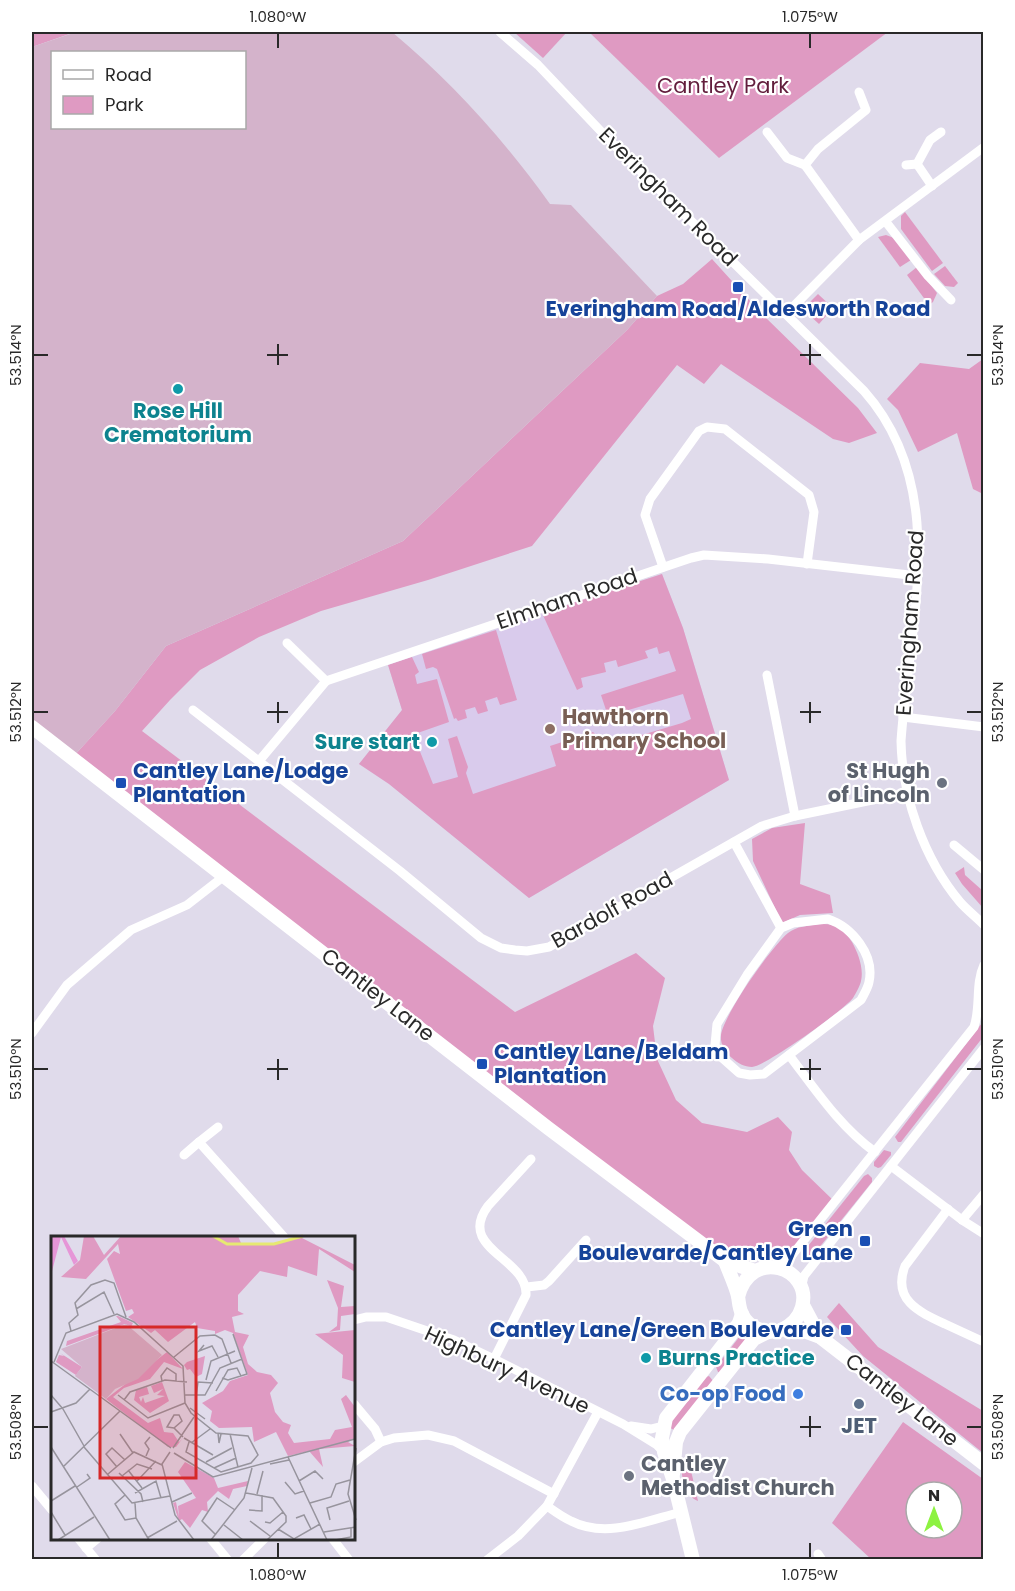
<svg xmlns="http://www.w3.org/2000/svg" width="1015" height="1591" viewBox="0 0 1015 1591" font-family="Poppins,sans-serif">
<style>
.education{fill:#d9cbec}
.green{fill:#df9ac2;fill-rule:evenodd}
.cemetery{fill:#d4b3cb;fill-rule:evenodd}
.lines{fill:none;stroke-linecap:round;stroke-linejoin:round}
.street{stroke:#fff;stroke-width:9}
.secondary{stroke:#fff;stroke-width:14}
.ticks{fill:none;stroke:#292929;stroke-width:2}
.transit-dot{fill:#1a4fb4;stroke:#fff;stroke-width:2}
.culture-dot{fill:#0f9aa8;stroke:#fff;stroke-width:2}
.education-dot{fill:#8d6e63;stroke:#fff;stroke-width:2}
.worship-dot{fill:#6b7280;stroke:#fff;stroke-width:2}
.shop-dot{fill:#3f7fe0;stroke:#fff;stroke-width:2}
.service-dot{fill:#5c6f8a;stroke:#fff;stroke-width:2}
.labels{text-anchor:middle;stroke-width:4.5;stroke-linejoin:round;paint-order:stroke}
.park-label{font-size:21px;fill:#621d3c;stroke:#fff}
.street-label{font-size:21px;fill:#292929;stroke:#fff}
.transit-label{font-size:21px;font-weight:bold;fill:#164399;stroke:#fff;text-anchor:start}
.culture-label{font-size:21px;font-weight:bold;fill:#0d838f;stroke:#fff}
.education-label{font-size:21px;font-weight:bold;fill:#785e54;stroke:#fff;text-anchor:start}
.worship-label{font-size:21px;font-weight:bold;fill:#5b616d;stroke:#fff;text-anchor:end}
.shop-label{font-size:21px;font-weight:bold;fill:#366cbe;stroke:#fff;text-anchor:end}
.service-label{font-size:21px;font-weight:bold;fill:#4e5e75;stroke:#fff}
.inset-river{fill:none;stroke:#e6e972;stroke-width:3}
.inset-road{fill:none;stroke:#97949d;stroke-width:1.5}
.view{fill:#d62828;fill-opacity:0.15;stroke:#d62828;stroke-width:3}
.inset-edge{fill:none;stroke:#292929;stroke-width:3}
.neatline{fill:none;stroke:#292929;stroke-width:2}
.ticks-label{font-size:15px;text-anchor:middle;fill:#292929}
</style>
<rect width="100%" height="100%" fill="#e0dbeb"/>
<polygon class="education" points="662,574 683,628 729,780 529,898 389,784 359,764 402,710 388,665"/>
<g class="green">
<polygon points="32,32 75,32 32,47"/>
<polygon points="514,32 567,32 543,58"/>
<polygon points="589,32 888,32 719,158"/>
<polygon points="905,212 943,263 932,271 901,229 901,216"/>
<polygon points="886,235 894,238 911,260 900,267 878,237"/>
<polygon points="712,259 760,312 858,408 877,433 849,443 833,439 721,364 704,384 677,365 532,546 428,580 321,611 259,637 200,670 170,700 142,731 515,1012 636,953 665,978 653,1026 657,1059 676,1100 702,1123 747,1132 778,1117 792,1132 789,1150 802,1170 836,1203 789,1259 725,1261 71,759 115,711 166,646 403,541 627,330 657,296 683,284"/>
<polygon points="945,266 958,283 954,287 945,286 934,274"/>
<polygon points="917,267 937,293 933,302 929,305 907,275"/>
<polygon points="818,294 833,308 819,324 808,314 807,305"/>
<polygon points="983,359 983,494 973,489 957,433 918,452 898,410 887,399 920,363 969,369"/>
<polygon points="662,574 683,628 729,780 529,898 389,784 359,764 402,710 388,665 412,657 419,672 415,675 417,684 437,679 449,722 409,736 414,750 419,749 433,784 458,777 448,739 457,736 468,767 466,773 473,794 556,766 550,746 593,732 601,739 618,742 682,723 691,719 683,694 608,716 601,695 676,671 669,651 659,654 657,647 645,651 648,658 618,667 616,660 604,663 606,672 581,678 583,687 577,690 542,613"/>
<polygon points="496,630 517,700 500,705 497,697 485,701 488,711 478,714 475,707 465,710 467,718 458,721 456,718 454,719 437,669 433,667 426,669 422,654"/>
<polygon points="805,823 800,884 830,895 833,913 800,915 782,923 753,861 752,839 772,828"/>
<polygon points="964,867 965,875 983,891 983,908 962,884 955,873"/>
<path d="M819,924C836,923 843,928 852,942C858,953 864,968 861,981C860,986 856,993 853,998C844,1010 766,1066 752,1067C745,1067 737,1063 732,1058C725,1053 720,1044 721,1035C724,1014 772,946 788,933C797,926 808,926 819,924Z"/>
<polygon points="983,1013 983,1037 901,1142 898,1142 895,1137 982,1023"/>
<polygon points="884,1150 891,1152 891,1155 881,1167 878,1168 874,1166 874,1162"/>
<polygon points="868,1174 872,1178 872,1182 810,1259 804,1251 864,1176"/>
<polygon points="839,1303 878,1347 983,1411 983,1453 863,1356 827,1317"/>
<polygon points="740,1336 747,1341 721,1373 718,1372 716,1367"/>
<polygon points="709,1376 714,1382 677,1432 669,1427 670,1423 706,1377"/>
<path d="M903,1422L983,1479V1559H871L832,1523ZM916,1492H952V1528H916Z"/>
<path d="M689,1462L698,1501C683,1495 683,1478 680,1463Z"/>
</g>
<path class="cemetery" d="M76,32H392C452,82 505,141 550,204L571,205L657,296L627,330L403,541L166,646L115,711L71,759L32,727V47ZM52,52H244V128H52Z"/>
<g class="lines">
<g class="street">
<path d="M500,32L538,65L612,143L864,391C951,489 909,624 901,741C902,797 924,859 960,902C967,910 976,917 984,925"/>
<polyline points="859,92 866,110 818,149 805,165 859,240"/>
<polyline points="767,132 787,158 805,165"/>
<polyline points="917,164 932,186"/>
<polyline points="906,165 917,164 930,140 941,132"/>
<polyline points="886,222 928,276 951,300"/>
<polyline points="786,314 859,240 984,147"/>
<polyline points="663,567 645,515 650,499 699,431 707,427 725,429 809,495 814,512 807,564"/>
<polyline points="287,643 326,681"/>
<polyline points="767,675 795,816"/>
<polyline points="193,710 400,871 481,938 501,948 515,950 527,951 549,947 762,826 795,816 906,793"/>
<polyline points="903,717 984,727"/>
<polyline points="259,761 326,681 691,558 704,555 768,559 918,576"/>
<polyline points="734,842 781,928"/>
<polyline points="954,845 984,870"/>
<path d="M828,919C852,927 875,955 869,982C868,988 864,994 861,1000L764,1074L750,1075L739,1073L721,1057L715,1045L717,1024L747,975L781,928L793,923Z"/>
<polyline points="32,1033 67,985 131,930 187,905 223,877"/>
<path d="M789,1055C815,1089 840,1127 875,1152"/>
<polyline points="218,1127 199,1142 284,1237"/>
<polyline points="184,1155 199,1142"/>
<polyline points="891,1166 962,1220 984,1234"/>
<path d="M948,1209L905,1266C892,1300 919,1312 945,1324C958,1330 971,1336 984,1342"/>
<polyline points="962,1220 984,1194"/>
<path d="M774,1266L789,1259L974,1027C981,1007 975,984 984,965"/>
<polyline points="527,1287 544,1285 549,1281 586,1240"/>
<polyline points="801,1289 804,1276 984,1048"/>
<polyline points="354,1320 366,1317 386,1317 454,1340 494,1359 623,1424 657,1445 664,1452"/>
<path d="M494,1359L526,1295C528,1258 456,1249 488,1206L531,1159"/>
<polyline points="354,1404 375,1429 381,1442"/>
<polyline points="631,1426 651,1429 663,1426"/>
<polyline points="354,1462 381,1442 394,1438 428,1435 454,1441 554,1494"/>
<polyline points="32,1486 52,1510"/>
<path d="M547,1506C554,1511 562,1517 571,1521C606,1539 646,1521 681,1512"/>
<polyline points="78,1538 96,1560"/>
<polyline points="210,1538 228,1560"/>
<polyline points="332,1538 349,1560"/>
<polyline points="86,1548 98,1538"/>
<polyline points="818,1554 822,1560"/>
<polyline points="243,1560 265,1538"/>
<polyline points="487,1560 518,1536 547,1506 598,1412"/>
</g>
<g class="secondary">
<polyline points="32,727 548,1128 725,1261 755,1271"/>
<path d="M725,1261C729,1272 735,1284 738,1296C739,1302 739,1308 742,1314C748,1328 767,1335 781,1330C792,1325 799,1318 802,1307C813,1268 751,1246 738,1297"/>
<polyline points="803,1305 820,1337"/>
<polyline points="790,1326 820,1337 984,1464"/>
<polyline points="673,1474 676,1442 680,1432 754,1339 768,1332"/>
<polyline points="693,1560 673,1479 664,1452 662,1438 666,1418 730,1336 739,1323 742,1314"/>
</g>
</g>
<path class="ticks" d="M278,33V48M810,33V48M278,344V365M810,344V365M33,355H48M267,355H288M800,355H821M967,355H982M278,702V723M810,702V723M33,712H48M267,712H288M800,712H821M967,712H982M278,1059V1080M810,1059V1080M33,1069H48M267,1069H288M800,1069H821M967,1069H982M810,1416V1437M33,1427H48M800,1427H821M967,1427H982M278,1543V1558M810,1543V1558"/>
<g class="transit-dot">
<rect x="732" y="281" width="12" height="12" rx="3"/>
<rect x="115" y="777" width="12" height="12" rx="3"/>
<rect x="476" y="1058" width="12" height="12" rx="3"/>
<rect x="859" y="1235" width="12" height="12" rx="3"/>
<rect x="840" y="1324" width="12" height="12" rx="3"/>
</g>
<g class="culture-dot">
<circle cx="178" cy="389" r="6"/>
<circle cx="432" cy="742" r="6"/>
<circle cx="646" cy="1358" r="6"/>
</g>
<circle class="education-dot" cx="550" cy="729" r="6"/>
<g class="worship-dot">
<circle cx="942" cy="783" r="6"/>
<circle cx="629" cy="1476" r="6"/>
</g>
<circle class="shop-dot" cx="798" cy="1394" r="6"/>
<circle class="service-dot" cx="859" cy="1404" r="6"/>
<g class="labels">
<g class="park-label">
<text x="723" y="93">Cantley Park</text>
</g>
<g class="street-label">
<text transform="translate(668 197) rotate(45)" y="7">Everingham Road</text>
<text transform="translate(567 599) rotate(-19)" y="7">Elmham Road</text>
<text transform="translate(910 623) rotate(-86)" y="7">Everingham Road</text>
<text transform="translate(612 910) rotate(-29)" y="7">Bardolf Road</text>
<text transform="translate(378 995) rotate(38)" y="7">Cantley Lane</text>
<text transform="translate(507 1370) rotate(25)" y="7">Highbury Avenue</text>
<text transform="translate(902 1400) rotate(38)" y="7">Cantley Lane</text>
</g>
<g class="transit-label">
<text x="738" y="316" text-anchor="middle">Everingham Road/Aldesworth Road</text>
<text x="133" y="778">Cantley Lane/Lodge<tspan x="133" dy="24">Plantation</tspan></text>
<text x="494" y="1059">Cantley Lane/Beldam<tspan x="494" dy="24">Plantation</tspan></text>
<text x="853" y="1236" text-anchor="end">Green<tspan x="853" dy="24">Boulevarde/Cantley Lane</tspan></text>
<text x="834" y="1337" text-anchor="end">Cantley Lane/Green Boulevarde</text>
</g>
<g class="culture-label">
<text x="178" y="418">Rose Hill<tspan x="178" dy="24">Crematorium</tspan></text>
<text x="420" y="749" text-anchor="end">Sure start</text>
<text x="658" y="1365" text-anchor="start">Burns Practice</text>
</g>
<g class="education-label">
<text x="562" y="724">Hawthorn<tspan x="562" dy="24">Primary School</tspan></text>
</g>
<g class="worship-label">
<text x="930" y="778">St Hugh<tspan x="930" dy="24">of Lincoln</tspan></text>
<text x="641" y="1471" text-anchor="start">Cantley<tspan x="641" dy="24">Methodist Church</tspan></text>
</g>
<g class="shop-label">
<text x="786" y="1401">Co-op Food</text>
</g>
<g class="service-label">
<text x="859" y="1433">JET</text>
</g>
</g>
<g transform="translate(51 1236)">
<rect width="304" height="304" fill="#e0dbeb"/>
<path d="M33,0H42L53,19L70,0H187L190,7H223L249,1L304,29V36L268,13L266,40L237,30L236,41L209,35L187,59V75L193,78L181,81L184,96L198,99L192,111L197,128L206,136L220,139L227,147L219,157L224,176L232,186L240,189L237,197L243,207L279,203L284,194L301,191L290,163L295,159L304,171V202L297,206L304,210L268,213L272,231L258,215L237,220L225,196L203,206L201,191L168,192L159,185L161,175L151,167L172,155L179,145L197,139L182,97L174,94L164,98V95L146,92L144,86L117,106L104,94L100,97L77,81L83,77L81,73L75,75L56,23L63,15L69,18L67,8L35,43L10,41L29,24ZM276,44L293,50L290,71L304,70V78L290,80L289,94L278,96L286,90L287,72ZM65,80H67L82,87L80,91L74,88L15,110L16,105L70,86ZM304,94H305L304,146L291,142L292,119L264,98ZM116,116L132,133L113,126L99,143L73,152L62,161L97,187L109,182L113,196L122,197L128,206L131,203L125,211H117L55,163ZM9,117L31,131L25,139L5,126L8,119L13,120ZM154,120L151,138L145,141L139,133L136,134L133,129L136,126ZM111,146L118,165L99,177L83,164L85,154L96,151L98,158L88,161L90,166L92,161L94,167L114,160L106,159L112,153L103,157L100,150ZM134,226L163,242L167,252L197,245L196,250L182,253L178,263L167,255L156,266L157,276L151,274L139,292L131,283L128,285L122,267L125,266L128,281L127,270L145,262L127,236Z" fill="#df9ac2"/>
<path d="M75,88L111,119L87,143L64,153L55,163L24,140L31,131L10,113Z" fill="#d4b3cb"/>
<path d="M1,0H13L27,25L23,29L10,1L0,39Z" fill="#e696d7"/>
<path class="inset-river" d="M162,0L176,8H223L252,0"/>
<path class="inset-road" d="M25,73L53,56L63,78M20,95L18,87L27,79L24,67L40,49L54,44L63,47L75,81M153,109L148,115L161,110L167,121M123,121L149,100L164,99L171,103L180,127M0,125L120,212M3,126L15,97L66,78L83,86L132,130L134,167L140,177L165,197L197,200L207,219L200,227L170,236L135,216L138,206M171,142L177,144L196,138L182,98M155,144L160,125L184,115M111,145L110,140L116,132L125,138V145M165,155L177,134L186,132L190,140M0,159L12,173M67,159L97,182L134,167M134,159H154L169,132L191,123M145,161L147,146L162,147M73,164L79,156L114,144L136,146M139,172L154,183M12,173L33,210M0,176L25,167L39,153M123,192L131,185L128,179H123L116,191L123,192L132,201M167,197L168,207L170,198M69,198L82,217M179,198L187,231M133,202L162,219M140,207L159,193M0,211L59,304M33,211L81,267L119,260M122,212L143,181M305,212L297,258L305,284M119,216L111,228L124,279L143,304M123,217L162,241L304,203M95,220L98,213L94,207L99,201M237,221L276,304M155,226L181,212M219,228L238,224M13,230L69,175M66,231L55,218L61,212L74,224M163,232L185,222M77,234L91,252M68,237L90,258L92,266M57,238L83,216L111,229M71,240L86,228L101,233M86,245L105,225M248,245L264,235L272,243M234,246L244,258L253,255M26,251L39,242L36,238M84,257L105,245L110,262M195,257L222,262L235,280V286L216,304M206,258L212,235M74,259L64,268L74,284L85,282M0,265L24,250M121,266L141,257M84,267L85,282L98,304M259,267L280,261L285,248L299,244M198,274L211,275V259M0,276L14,299M245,282L253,279L260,293M279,284L276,272L298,265M199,285L219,300M214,286L219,287L232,276M173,289L192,304M227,293L243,303L269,288M273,296L305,291M165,299L151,285L166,262L184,274M96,302L126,285M7,304L43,281M160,304L193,262L201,232M284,304L300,301V292"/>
<path class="view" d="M49,91H145V242H49Z"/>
<rect width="304" height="304" class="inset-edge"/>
</g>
<rect width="1015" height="1591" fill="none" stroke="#ffffff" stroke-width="66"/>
<rect x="51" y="51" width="195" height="78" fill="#ffffff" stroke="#a9a9a9" stroke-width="1.5"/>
<rect x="63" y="70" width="30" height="9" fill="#ffffff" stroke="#a9a9a9" stroke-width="1.5"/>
<text x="105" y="81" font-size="18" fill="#292929">Road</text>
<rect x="63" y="96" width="30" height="18" fill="#df9ac2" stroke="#a9a9a9" stroke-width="1.5"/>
<text x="105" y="111" font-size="18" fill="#292929">Park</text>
<g transform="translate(934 1510)"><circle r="28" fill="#ffffff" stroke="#a9a9a9" stroke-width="1.5"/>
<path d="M0-4.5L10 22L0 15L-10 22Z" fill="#8df241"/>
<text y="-9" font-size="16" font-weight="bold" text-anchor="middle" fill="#292929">N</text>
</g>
<rect x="33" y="33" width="949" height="1525" class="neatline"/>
<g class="ticks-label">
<text x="278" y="22">1.080°W</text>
<text x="810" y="22">1.075°W</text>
<text transform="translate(16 355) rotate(-90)" y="5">53.514°N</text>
<text transform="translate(998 355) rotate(-90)" y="5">53.514°N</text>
<text transform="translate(16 712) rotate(-90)" y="5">53.512°N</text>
<text transform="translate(998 712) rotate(-90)" y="5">53.512°N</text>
<text transform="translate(16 1069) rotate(-90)" y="5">53.510°N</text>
<text transform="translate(998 1069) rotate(-90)" y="5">53.510°N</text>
<text transform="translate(16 1427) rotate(-90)" y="5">53.508°N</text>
<text transform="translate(998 1427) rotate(-90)" y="5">53.508°N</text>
<text x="278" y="1580">1.080°W</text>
<text x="810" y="1580">1.075°W</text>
</g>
</svg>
